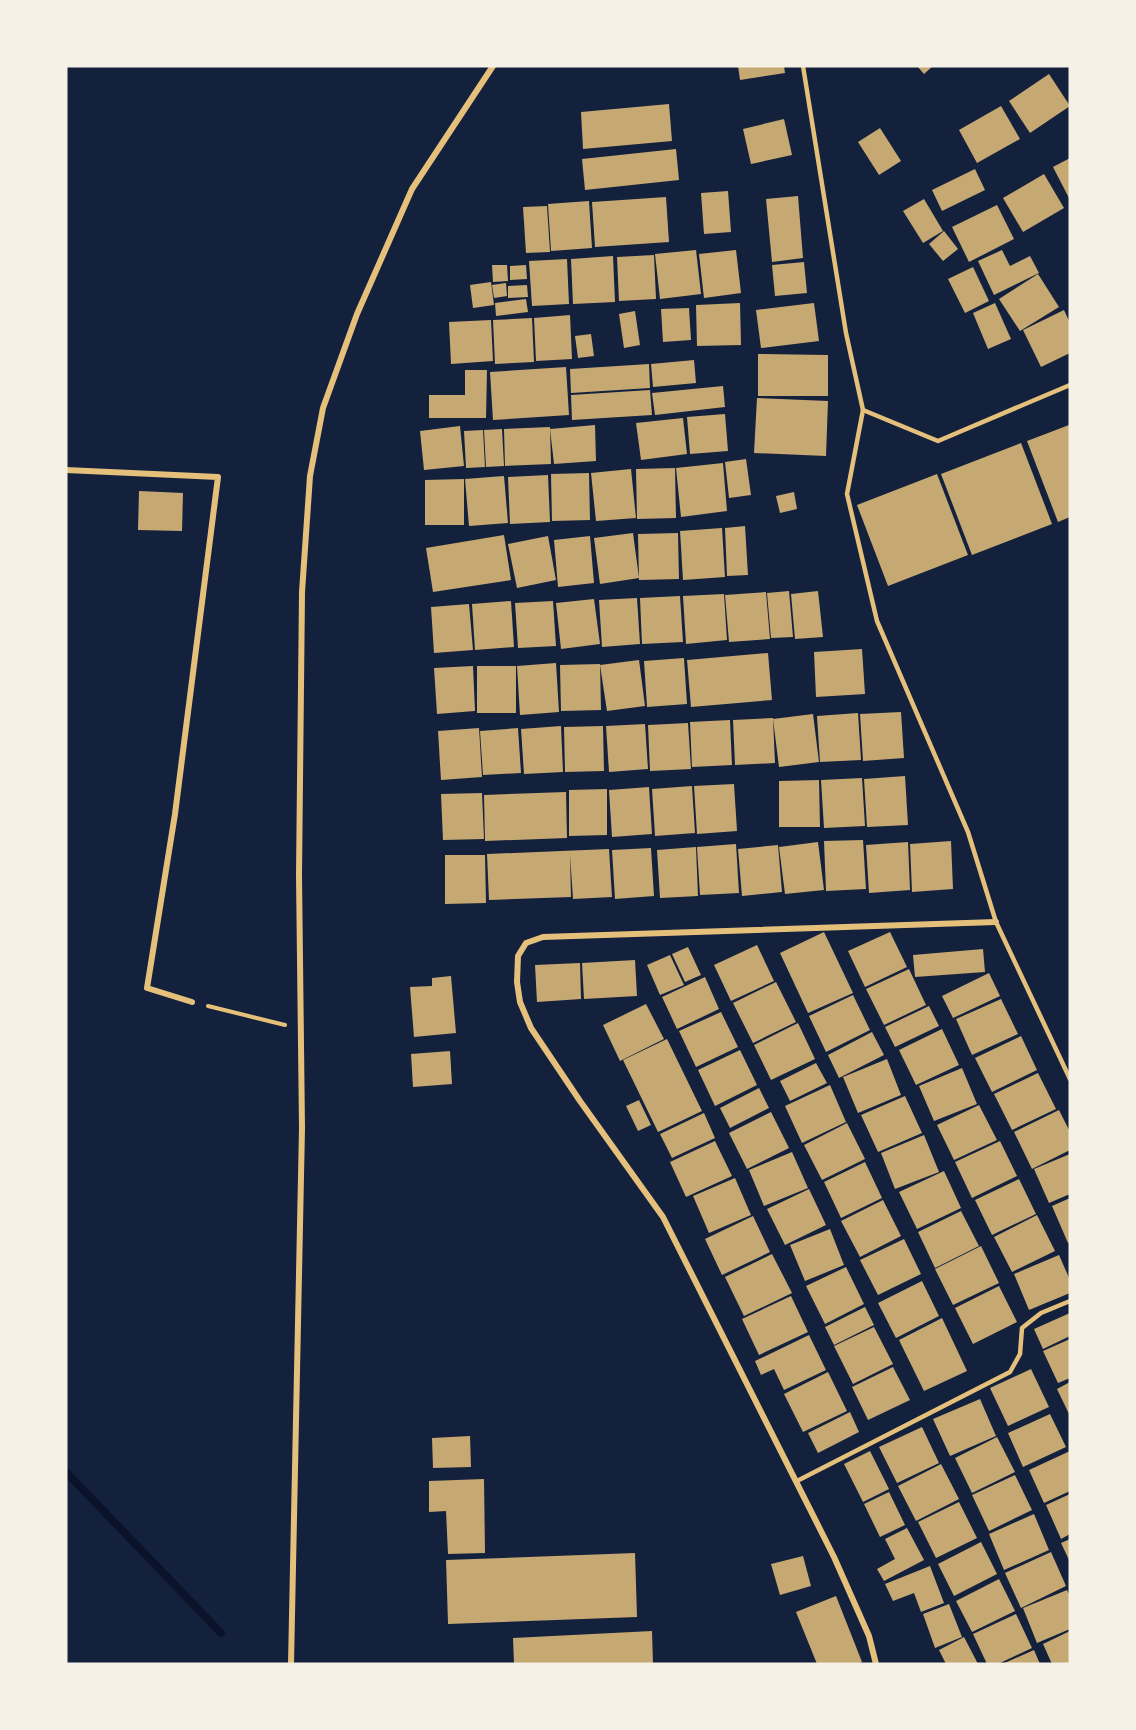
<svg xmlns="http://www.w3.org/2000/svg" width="1136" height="1730" viewBox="0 0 1136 1730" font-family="Barlow,sans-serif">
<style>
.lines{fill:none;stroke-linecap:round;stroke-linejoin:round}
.stream{stroke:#0b132b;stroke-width:8}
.building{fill:#c6a872}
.path{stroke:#e5c07b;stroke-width:4}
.service{stroke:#e5c07b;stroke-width:4.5}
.minor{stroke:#e5c07b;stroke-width:6}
</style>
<rect width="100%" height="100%" fill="#14213d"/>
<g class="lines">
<polyline class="stream" points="66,1472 221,1633"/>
</g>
<g class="building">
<polygon points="738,66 784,66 785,73 740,80"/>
<polygon points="917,66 933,66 924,74"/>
<polygon points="1049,74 1070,106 1030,133 1009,101"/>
<polygon points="669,104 672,141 583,149 581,112"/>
<polygon points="1001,106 1020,139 977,163 959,130"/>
<polygon points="784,119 792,155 751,164 743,129"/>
<polygon points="880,128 901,161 879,175 858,142"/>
<polygon points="676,149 679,180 585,190 582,159"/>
<polygon points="1070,158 1070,200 1053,167"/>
<polygon points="975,169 985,190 942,211 932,190"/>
<polygon points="1044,174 1064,208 1023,232 1003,198"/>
<polygon points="728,191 731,232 704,234 701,193"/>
<polygon points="798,196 803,258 772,262 766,199"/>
<polygon points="666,197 669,242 595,247 592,202"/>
<polygon points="924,199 943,231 923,243 903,211"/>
<polygon points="589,201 592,248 551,251 548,204"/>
<polygon points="997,205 1014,239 969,262 952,227"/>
<polygon points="547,206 550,252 526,253 523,207"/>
<polygon points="944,231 958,249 943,261 929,244"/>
<polygon points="696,250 701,294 660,299 655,254"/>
<polygon points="736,250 741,293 704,298 699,254"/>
<polygon points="1002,250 1010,266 1030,256 1039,273 994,295 978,261"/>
<polygon points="654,255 656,299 619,301 617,257"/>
<polygon points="613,256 615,302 573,304 571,259"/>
<polygon points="567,259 569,304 532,306 529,261"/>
<polygon points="804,262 807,293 775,296 772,265"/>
<polygon points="492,265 507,265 508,281 493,282"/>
<polygon points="526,265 527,279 510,280 510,266"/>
<polygon points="973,267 989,301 965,313 948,279"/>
<polygon points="1038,274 1059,307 1020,331 999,299"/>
<polygon points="491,282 494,305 473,308 470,285"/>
<polygon points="506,283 507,296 494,298 492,285"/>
<polygon points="527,285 528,297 508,298 508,286"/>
<polygon points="526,299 528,312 496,316 495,303"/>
<polygon points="740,303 741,345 697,346 696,305"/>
<polygon points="814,303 819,341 761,348 756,310"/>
<polygon points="995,303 1011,339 988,349 973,313"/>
<polygon points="689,308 691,340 663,342 661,309"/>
<polygon points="1064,310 1070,323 1070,353 1041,367 1023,330"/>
<polygon points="635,311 640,345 624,348 619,314"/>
<polygon points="570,315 572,359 536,361 534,318"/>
<polygon points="532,318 534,362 495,364 493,320"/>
<polygon points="491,320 493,361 451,364 449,322"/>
<polygon points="591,334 594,356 578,358 575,336"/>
<polygon points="758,354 828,355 828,396 758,396"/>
<polygon points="694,360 696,383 653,387 651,364"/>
<polygon points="649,364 650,388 571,393 570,369"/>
<polygon points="566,367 569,415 493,420 490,372"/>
<polygon points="465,370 487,370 486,418 429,418 429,395 465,395"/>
<polygon points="723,386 725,407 655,415 652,393"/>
<polygon points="650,390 652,415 572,420 571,395"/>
<polygon points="757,398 828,401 826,456 754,453"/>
<polygon points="725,414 728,451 690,454 687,417"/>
<polygon points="683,418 687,454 641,460 636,423"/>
<polygon points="595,425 596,461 554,464 550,429"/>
<polygon points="1069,425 1070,517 1058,522 1027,441"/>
<polygon points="460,426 464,466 424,470 420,431"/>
<polygon points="550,427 551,464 505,466 504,429"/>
<polygon points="502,429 504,466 486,467 484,430"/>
<polygon points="483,430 485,467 466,468 464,431"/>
<polygon points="1021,443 1052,524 972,555 941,474"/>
<polygon points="746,459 751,495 729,498 725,462"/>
<polygon points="723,463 727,511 681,517 676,468"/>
<polygon points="675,468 676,518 637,519 636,469"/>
<polygon points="631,469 636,518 596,521 591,473"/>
<polygon points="589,473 590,520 552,521 551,474"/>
<polygon points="937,474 968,555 888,586 857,505"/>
<polygon points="548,475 550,522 510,524 508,477"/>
<polygon points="504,476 508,523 469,526 465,479"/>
<polygon points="464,479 464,525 425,525 425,480"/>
<polygon points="139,491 183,493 182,531 138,530"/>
<polygon points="794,492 797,509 780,513 776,496"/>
<polygon points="745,526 748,575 727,576 725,528"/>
<polygon points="722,528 725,577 683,580 680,531"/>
<polygon points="633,533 639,578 600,584 594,538"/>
<polygon points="678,533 679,579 639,580 638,534"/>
<polygon points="504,535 511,580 433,592 426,548"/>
<polygon points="548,536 556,580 517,588 508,544"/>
<polygon points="590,536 594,583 558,587 554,540"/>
<polygon points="789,591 793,637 771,638 767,593"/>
<polygon points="818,591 823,637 795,639 791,594"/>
<polygon points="766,592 770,639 729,642 725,595"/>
<polygon points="724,594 727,640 686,644 683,596"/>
<polygon points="680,596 683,642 642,644 640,598"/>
<polygon points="637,598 640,644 602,647 599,600"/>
<polygon points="594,599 600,644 561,649 556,603"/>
<polygon points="511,601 514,647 475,650 472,604"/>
<polygon points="553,601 556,646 518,648 515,603"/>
<polygon points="469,604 473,650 434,653 431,607"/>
<polygon points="862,649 865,694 816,697 814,652"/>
<polygon points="768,653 772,700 691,707 687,660"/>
<polygon points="684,658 687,704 647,707 644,661"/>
<polygon points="639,660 645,706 607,711 600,665"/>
<polygon points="556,663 559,712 520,715 517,666"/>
<polygon points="600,664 601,710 561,711 560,665"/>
<polygon points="473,666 475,711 437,714 434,668"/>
<rect x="477" y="666" width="39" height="47"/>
<polygon points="901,712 904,758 863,761 860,714"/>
<polygon points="858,713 861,760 820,762 817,716"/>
<polygon points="813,714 819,762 779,767 773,719"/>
<polygon points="773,718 775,763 735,765 733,720"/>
<polygon points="730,720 732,765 692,767 690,722"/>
<polygon points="688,723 691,769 650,771 648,725"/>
<polygon points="645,724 648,769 609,772 606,726"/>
<polygon points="561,726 563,772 524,774 521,729"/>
<polygon points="603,726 604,771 565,772 564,727"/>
<polygon points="479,728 482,777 441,780 438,731"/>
<polygon points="518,728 521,773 483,775 480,731"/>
<polygon points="905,776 908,825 867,827 864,779"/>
<polygon points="862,778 865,826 824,828 821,780"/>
<polygon points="819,780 820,827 779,827 779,781"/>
<polygon points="734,784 737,831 697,834 694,786"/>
<polygon points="692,786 695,833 655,836 652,789"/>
<polygon points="649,787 652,834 612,837 609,790"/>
<polygon points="607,789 607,835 569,836 569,790"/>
<polygon points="566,792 567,838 485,841 484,795"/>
<polygon points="482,793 484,839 443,840 441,794"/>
<polygon points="863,840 866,889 826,891 824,841"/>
<polygon points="951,841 953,889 912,892 910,844"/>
<polygon points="818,842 824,890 785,894 779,847"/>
<polygon points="908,842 910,890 869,893 866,845"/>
<polygon points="736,844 739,893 700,895 697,847"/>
<polygon points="778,845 782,892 742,896 738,849"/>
<polygon points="696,847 698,896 660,898 657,850"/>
<polygon points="651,848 654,896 615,899 612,850"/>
<polygon points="609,849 612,897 573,899 570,855 571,897 489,900 487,854"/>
<polygon points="445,855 485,855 486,903 445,904"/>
<polygon points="824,932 853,993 808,1013 780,953"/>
<polygon points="890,932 907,967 865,987 848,951"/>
<polygon points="757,945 774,981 731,1001 714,965"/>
<polygon points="688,947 701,975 685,982 672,954"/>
<polygon points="983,949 985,972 915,977 913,955"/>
<polygon points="670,955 684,985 660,995 647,965"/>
<polygon points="635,960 637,996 584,999 582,963"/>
<polygon points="580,963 581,999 537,1002 535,965"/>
<polygon points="909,969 926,1005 884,1025 866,989"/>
<polygon points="989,973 1000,996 953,1018 942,996"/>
<polygon points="451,976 456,1033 414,1037 410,987 432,986 432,978"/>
<polygon points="705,977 719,1009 677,1029 662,997"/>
<polygon points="776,982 796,1022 753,1043 733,1003"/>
<polygon points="853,995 870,1030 826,1052 809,1016"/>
<polygon points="1001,999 1018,1034 972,1055 956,1019"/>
<polygon points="646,1004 664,1039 620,1061 603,1025"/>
<polygon points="929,1006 939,1026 895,1047 885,1027"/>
<polygon points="721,1012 738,1047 696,1067 679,1031"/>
<polygon points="798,1023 815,1059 771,1080 754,1045"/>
<polygon points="942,1029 959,1065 916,1085 899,1050"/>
<polygon points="872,1032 884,1055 839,1078 828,1055"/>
<polygon points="1021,1036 1037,1070 992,1092 975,1058"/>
<polygon points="667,1039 702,1111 658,1132 623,1060"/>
<polygon points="740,1050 757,1085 715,1106 698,1070"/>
<polygon points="450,1051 452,1084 413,1087 411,1054"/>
<polygon points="887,1059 901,1095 858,1113 843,1077"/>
<polygon points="816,1063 827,1083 790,1101 780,1081"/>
<polygon points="962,1068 977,1104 934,1121 919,1086"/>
<polygon points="1038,1073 1056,1109 1012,1130 994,1094"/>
<polygon points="830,1085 846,1122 802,1143 785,1106"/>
<polygon points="759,1088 769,1108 730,1128 720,1108"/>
<polygon points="905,1096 922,1133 878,1152 861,1115"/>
<polygon points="639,1100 651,1125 638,1131 626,1106"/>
<polygon points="979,1105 997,1140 954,1160 937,1125"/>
<polygon points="1059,1110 1070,1132 1070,1150 1032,1169 1014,1132"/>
<polygon points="771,1112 789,1148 747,1169 729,1133"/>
<polygon points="704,1113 715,1138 672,1158 660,1134"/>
<polygon points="847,1123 865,1159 822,1180 804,1145"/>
<polygon points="924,1135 939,1172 895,1189 881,1153"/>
<polygon points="715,1141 732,1176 686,1197 670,1162"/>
<polygon points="1000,1141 1017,1176 972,1198 955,1162"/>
<polygon points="792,1152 808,1188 764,1206 749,1170"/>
<polygon points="1070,1154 1070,1194 1049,1203 1034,1169"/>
<polygon points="865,1162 882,1198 841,1218 824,1182"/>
<polygon points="944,1171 961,1208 917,1229 899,1192"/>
<polygon points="735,1178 751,1215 709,1233 693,1196"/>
<polygon points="1019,1179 1036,1214 992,1235 975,1200"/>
<polygon points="809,1189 826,1225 785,1245 767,1209"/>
<polygon points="1070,1198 1070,1242 1068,1243 1052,1206"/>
<polygon points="883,1200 901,1236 860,1257 841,1221"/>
<polygon points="961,1211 979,1246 935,1268 918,1232"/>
<polygon points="1037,1215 1055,1251 1012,1272 994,1237"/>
<polygon points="753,1216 770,1252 722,1275 705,1239"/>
<polygon points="830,1229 844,1265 805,1281 790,1245"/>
<polygon points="904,1239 921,1274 878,1295 860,1260"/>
<polygon points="981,1246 999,1283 953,1305 935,1269"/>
<polygon points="772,1254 792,1293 744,1316 725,1277"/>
<polygon points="1059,1255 1070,1280 1070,1293 1029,1310 1014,1274"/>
<polygon points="846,1267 864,1304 825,1324 806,1286"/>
<polygon points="922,1281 939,1316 896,1338 878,1303"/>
<polygon points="999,1286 1017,1322 973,1344 955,1308"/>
<polygon points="791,1296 808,1332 759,1355 742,1319"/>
<polygon points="865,1307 874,1325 834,1345 825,1327"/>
<polygon points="1070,1313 1070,1336 1043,1349 1034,1329"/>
<polygon points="942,1318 967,1371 924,1391 899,1340"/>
<polygon points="874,1327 893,1364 853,1384 834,1346"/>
<polygon points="809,1335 826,1370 784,1390 774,1369 761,1375 755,1361"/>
<polygon points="1070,1339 1070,1378 1058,1383 1043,1351"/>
<polygon points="893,1367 910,1400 868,1420 852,1387"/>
<polygon points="1031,1369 1049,1407 1008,1426 990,1388"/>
<polygon points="828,1372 847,1411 803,1432 784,1394"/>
<polygon points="1070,1382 1070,1416 1057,1389"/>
<polygon points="980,1399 996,1436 950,1456 933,1419"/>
<polygon points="850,1412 859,1432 818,1453 808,1433"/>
<polygon points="1050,1414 1066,1447 1023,1467 1008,1433"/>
<polygon points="922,1427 939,1463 897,1483 879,1447"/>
<polygon points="470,1436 471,1467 433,1468 432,1438"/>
<polygon points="997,1437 1015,1472 972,1493 955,1458"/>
<polygon points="870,1451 889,1489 863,1502 844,1464"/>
<polygon points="1070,1451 1070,1491 1044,1503 1029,1470"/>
<polygon points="941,1464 959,1499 916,1521 898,1486"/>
<polygon points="1015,1475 1032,1510 989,1531 972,1495"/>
<polygon points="484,1479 485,1553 448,1554 446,1511 429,1512 429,1481"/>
<polygon points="889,1492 905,1525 880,1537 864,1504"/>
<polygon points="1070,1494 1070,1534 1061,1539 1046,1505"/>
<polygon points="959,1502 977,1538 936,1558 918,1522"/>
<polygon points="1034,1514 1049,1550 1004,1570 989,1534"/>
<polygon points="907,1528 924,1560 884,1581 877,1569 895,1559 885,1539"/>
<polygon points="1070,1539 1070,1562 1061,1543"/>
<polygon points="981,1542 997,1574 954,1596 938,1564"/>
<polygon points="1051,1552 1066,1586 1021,1608 1005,1573"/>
<polygon points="635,1553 637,1617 448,1624 446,1560"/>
<polygon points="803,1556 811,1586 780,1595 771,1564"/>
<polygon points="930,1566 944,1603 921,1612 914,1593 893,1601 885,1584"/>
<polygon points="999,1579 1015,1611 972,1632 956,1601"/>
<polygon points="1067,1590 1070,1596 1070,1629 1037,1643 1023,1608"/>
<polygon points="836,1596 862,1662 857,1664 817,1664 796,1612"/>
<polygon points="949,1604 962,1637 935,1648 923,1614"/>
<polygon points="1016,1614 1032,1648 998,1664 987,1664 973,1634"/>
<polygon points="652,1631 653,1664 514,1664 513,1638"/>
<polygon points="1070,1631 1070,1664 1052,1664 1043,1644"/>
<polygon points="964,1637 978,1664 946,1664 939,1650"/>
<polygon points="1034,1650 1040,1664 1002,1664"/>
</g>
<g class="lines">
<polyline class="path" points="208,1006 285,1025"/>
<g class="service">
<polyline points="803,66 846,333 863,410 847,494 877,621 968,832 996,922 1070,1079"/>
<polyline points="863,410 938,441 1070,385"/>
<polyline points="797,1481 1010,1372 1020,1354 1022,1328 1041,1313 1070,1301"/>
</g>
<g class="minor">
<polyline points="66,470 218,477 175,814 147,988 192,1002"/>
<polyline points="291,1664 302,1128 299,875 302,592 310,476 323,408 357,314 412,189 493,66"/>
<polyline points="876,1664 869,1636 834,1557 663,1217 580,1101 531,1028 520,1002 517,982 518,956 526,943 543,937 996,922"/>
</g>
</g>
<rect width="1136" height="1730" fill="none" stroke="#f6f1e7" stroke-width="135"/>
</svg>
